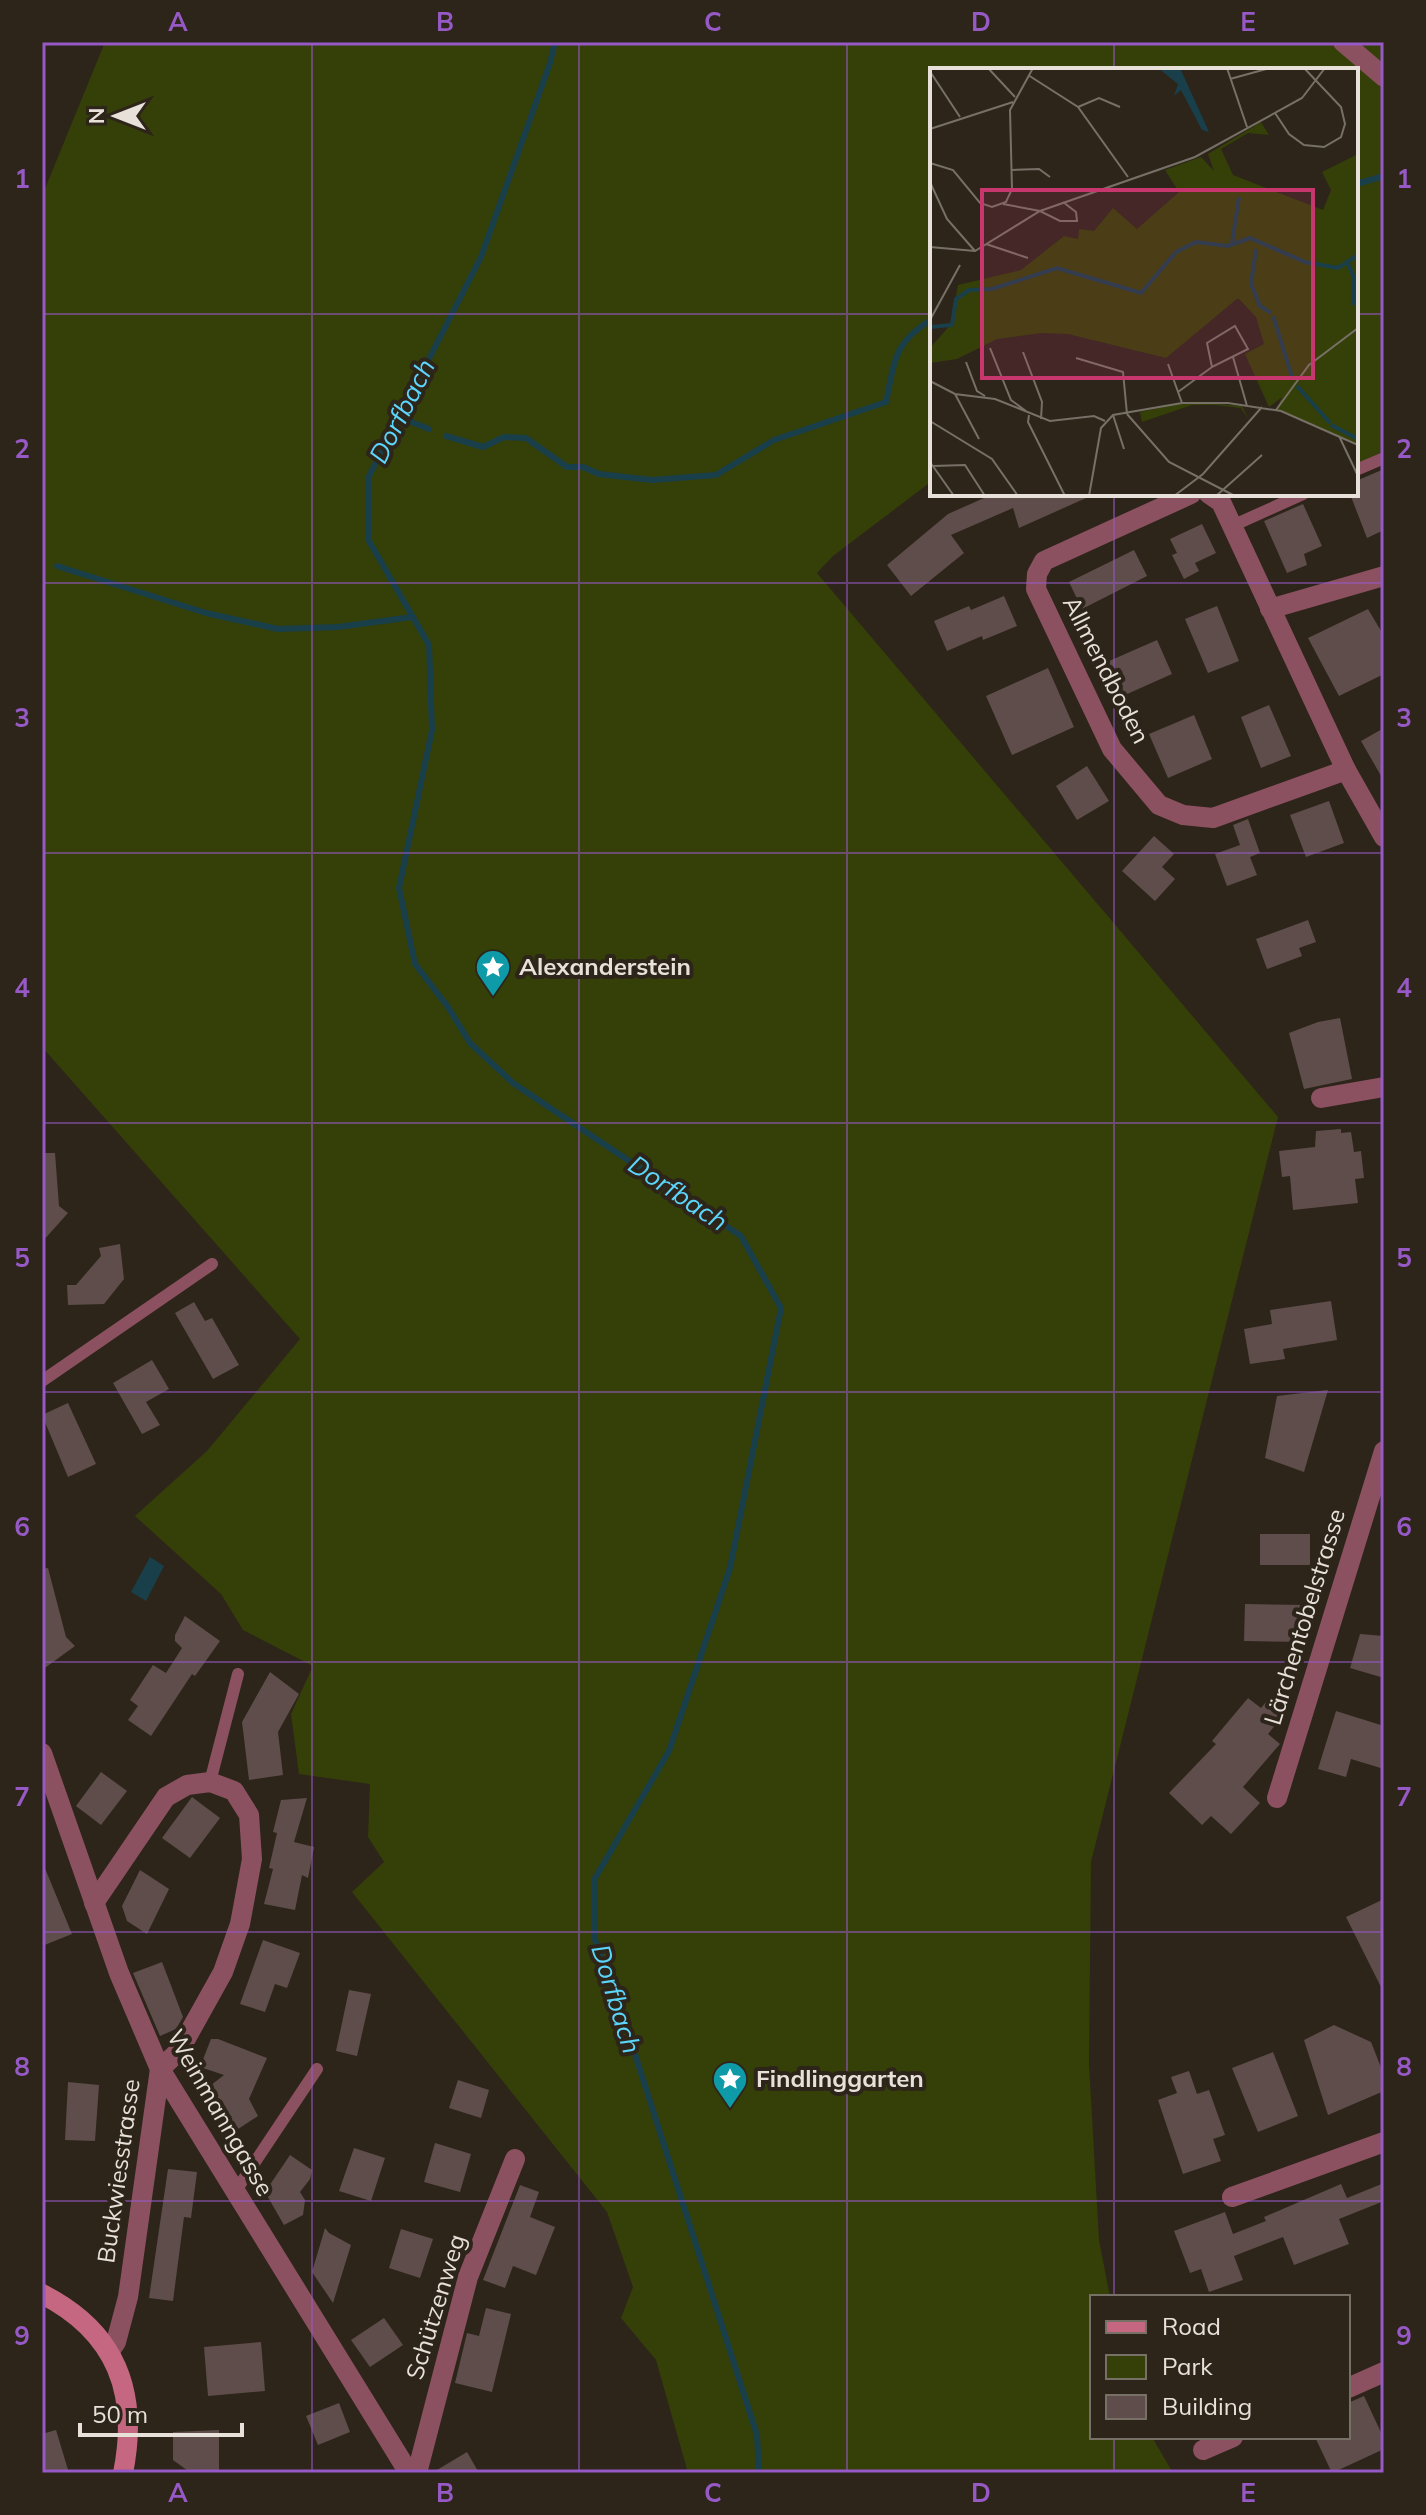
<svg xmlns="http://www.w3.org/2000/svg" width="1426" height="2515" viewBox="0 0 1426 2515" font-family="Mulish,sans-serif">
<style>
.green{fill:#353f08}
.water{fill:#193f4b}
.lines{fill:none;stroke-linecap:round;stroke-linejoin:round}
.stream{stroke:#193f4b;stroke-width:6}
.building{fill:#5e4d4b}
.lane{stroke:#8c5160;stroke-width:12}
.street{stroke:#8c5160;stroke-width:20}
.secondary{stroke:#c56780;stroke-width:20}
.grid{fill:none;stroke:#9659c6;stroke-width:2;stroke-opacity:0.55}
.labels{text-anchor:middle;stroke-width:8;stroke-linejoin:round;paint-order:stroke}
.street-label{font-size:24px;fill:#e7e1da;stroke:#2d251a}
.poi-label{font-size:24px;font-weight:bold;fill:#e7e1da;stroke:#2d251a;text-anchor:start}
.water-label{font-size:26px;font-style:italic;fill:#5cd5fb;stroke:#2d251a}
.inset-river{fill:none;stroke:#193f4b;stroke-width:4}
.inset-road{fill:none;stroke:#777067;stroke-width:2}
.view{fill:#c8366e;fill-opacity:0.15;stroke:#c8366e;stroke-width:4}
.inset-edge{fill:none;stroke:#e7e1da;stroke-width:4}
.neatline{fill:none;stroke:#9659c6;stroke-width:3}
.grid-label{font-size:26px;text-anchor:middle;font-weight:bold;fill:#9659c6}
</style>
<rect width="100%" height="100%" fill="#2d251a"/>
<polygon class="green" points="105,42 1384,42 1384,451 1356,464 1356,70 932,70 932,481 833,556 817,573 1278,1117 1091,1862 1089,2064 1099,2240 1110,2297 1092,2297 1092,2437 1152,2437 1173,2473 688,2473 656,2360 621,2318 633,2287 607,2212 352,1892 384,1862 368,1837 370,1784 299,1774 291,1714 313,1666 243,1630 221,1594 135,1516 207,1451 300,1339 42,1047 42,196"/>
<polygon class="water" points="150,1557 164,1566 146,1601 131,1592"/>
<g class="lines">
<g class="stream">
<polyline points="555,42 550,63 481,257 368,478 369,541 429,645 432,730 399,888 415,964 448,1007 470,1043 513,1083 741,1236 781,1308 730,1568 669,1751 594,1880 595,1940 624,2020 757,2435 759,2473"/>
<polyline points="1356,184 1384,176"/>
<polyline points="399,417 429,429"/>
<path d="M446,436L483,447L504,437L526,438L567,467H583L599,474L652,480L716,475L774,440L886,402C895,360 893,343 932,319"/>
<polyline points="57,566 206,613 278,629 338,627 412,617"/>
</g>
</g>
<g class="building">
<polygon points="1384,469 1384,530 1367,538 1350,494 1356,494 1356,481"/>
<polygon points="993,494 1095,494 1019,528 1013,508 951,535 964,553 911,596 887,565 948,514"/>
<polygon points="1303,504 1322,546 1304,554 1307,565 1287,573 1264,521"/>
<polygon points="1202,524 1216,553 1195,563 1199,571 1184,579 1172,555 1177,553 1170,539"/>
<polygon points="1134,550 1147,576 1082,609 1069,582"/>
<polygon points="1004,596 1017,626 983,640 982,636 947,651 934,621 969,606 971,610"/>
<polygon points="1217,606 1239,661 1208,673 1185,619"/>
<polygon points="1368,609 1384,636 1384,674 1339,696 1308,638"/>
<polygon points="1157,640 1172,674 1116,699 1100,665"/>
<polygon points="1048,668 1074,727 1012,755 986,696"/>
<polygon points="1269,705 1291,756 1261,768 1241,717"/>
<polygon points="1194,715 1212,759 1168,778 1149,734"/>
<polygon points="1384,728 1384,781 1361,741"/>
<polygon points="1087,766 1109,801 1077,820 1056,786"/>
<polygon points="1329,801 1344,843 1306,857 1290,815"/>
<polygon points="1248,819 1260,853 1250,857 1257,875 1227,886 1215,854 1240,845 1233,825"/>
<polygon points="1154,836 1174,854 1162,867 1175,879 1155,901 1122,871"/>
<polygon points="1308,920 1316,942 1299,948 1302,956 1267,969 1256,939"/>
<polygon points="1340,1018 1352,1079 1304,1089 1289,1033 1318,1022"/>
<polygon points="1341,1129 1341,1133 1351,1132 1354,1152 1361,1151 1364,1178 1355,1179 1358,1203 1293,1210 1290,1176 1282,1177 1279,1151 1315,1147 1316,1131"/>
<polygon points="42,1153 55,1153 59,1206 68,1213 42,1242"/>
<polygon points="120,1244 124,1279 104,1304 68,1305 67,1285 76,1285 101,1256 99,1248"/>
<polygon points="1331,1301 1337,1340 1283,1349 1285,1359 1250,1364 1244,1329 1272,1324 1270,1310"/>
<polygon points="194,1302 205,1321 212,1318 239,1365 213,1379 175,1313"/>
<polygon points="152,1360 169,1389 146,1402 160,1425 142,1434 113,1383"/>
<polygon points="1328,1390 1304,1472 1265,1458 1277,1396"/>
<polygon points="68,1403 96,1464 68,1477 42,1415"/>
<rect x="1260" y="1534" width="50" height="31"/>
<polygon points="48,1568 66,1637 75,1646 42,1670 42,1569"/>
<polygon points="1245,1604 1307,1605 1307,1642 1244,1641"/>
<polygon points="185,1616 220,1641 195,1676 192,1674 151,1736 128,1720 138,1706 130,1700 153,1665 166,1673 182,1648 175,1641 175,1635"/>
<polygon points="1360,1634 1384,1636 1384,1678 1350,1668"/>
<polygon points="270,1672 299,1694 278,1732 283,1775 249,1780 242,1722"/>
<polygon points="1270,1697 1287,1711 1268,1734 1280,1744 1243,1787 1260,1803 1231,1834 1211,1816 1202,1825 1169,1793 1216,1744 1212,1741 1248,1698 1261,1708"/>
<polygon points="1336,1711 1384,1726 1384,1769 1351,1759 1346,1777 1318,1769"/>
<polygon points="101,1772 127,1791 101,1825 76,1806"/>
<polygon points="192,1797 220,1818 190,1858 162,1838"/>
<polygon points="307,1798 294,1842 314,1847 308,1878 302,1875 295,1910 264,1904 273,1869 269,1868 277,1833 273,1832 281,1800"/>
<polygon points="42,1861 72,1934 42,1946"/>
<polygon points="140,1870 169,1889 147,1934 127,1921 122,1906"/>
<polygon points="1384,1899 1384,1993 1346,1917"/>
<polygon points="263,1940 300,1953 287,1988 275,1984 265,2012 240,2004"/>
<polygon points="162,1962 183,2017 176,2029 160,2036 133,1973"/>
<polygon points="349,1990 371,1994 357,2056 336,2051"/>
<polygon points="1334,2025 1371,2042 1384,2075 1384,2091 1328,2115 1304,2040"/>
<polygon points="211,2039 218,2039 267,2058 249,2099 258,2116 226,2137 201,2093 224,2075 200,2067"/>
<polygon points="1273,2052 1298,2116 1258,2132 1232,2068"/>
<polygon points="1189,2071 1197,2094 1209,2090 1225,2135 1213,2139 1221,2161 1183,2174 1158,2100 1177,2093 1171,2077"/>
<polygon points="458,2080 489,2090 481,2118 449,2108"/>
<polygon points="68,2082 99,2085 95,2141 65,2140"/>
<polygon points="435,2143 471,2154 460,2192 424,2182"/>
<polygon points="354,2148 385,2158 371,2201 339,2191"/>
<polygon points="290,2155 312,2170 310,2179 300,2192 305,2200 303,2215 284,2225 265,2192"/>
<polygon points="168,2169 197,2172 191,2218 184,2217 173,2301 149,2298"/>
<polygon points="1384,2183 1384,2201 1339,2219 1349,2244 1294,2265 1283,2237 1234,2256 1243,2280 1209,2292 1201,2269 1190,2273 1174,2231 1225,2212 1233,2234 1266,2221 1264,2217 1341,2184 1347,2198"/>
<polygon points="520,2185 539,2192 530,2217 555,2227 536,2275 513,2266 505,2288 483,2280"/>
<polygon points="325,2228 329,2233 351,2245 333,2303 312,2272"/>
<polygon points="401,2229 433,2239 420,2278 389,2268"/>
<polygon points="486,2308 511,2314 492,2392 455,2383 467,2333 479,2336"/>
<polygon points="384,2318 403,2345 370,2367 351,2340"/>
<polygon points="261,2342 265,2391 208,2396 204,2347"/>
<polygon points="1364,2396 1384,2439 1384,2449 1332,2473 1315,2437 1348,2437 1348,2403"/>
<polygon points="339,2403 350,2432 318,2445 306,2416"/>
<polygon points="56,2430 69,2473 42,2473 42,2434"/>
<polygon points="219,2430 219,2473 191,2473 173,2460 173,2432"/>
<polygon points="467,2452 479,2473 432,2473"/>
</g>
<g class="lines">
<g class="lane">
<polyline points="1356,470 1384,458"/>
<polyline points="1232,526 1303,494"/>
<polyline points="42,1381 212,1264"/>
<polyline points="210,1782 238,1674"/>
<polyline points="235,2192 317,2069"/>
</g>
<g class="street">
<polyline points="1343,42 1384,77"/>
<polyline points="1191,494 1044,561 1037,574 1036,589 1112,749 1159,805 1183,815 1213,818 1346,770 1221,502 1209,494"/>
<polyline points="1270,609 1384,576"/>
<polyline points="1346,770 1384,837"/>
<polyline points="1321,1098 1384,1087"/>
<polyline points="42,1753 119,1973 160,2069 409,2473"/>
<polyline points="1277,1798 1384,1451"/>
<polyline points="94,1903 166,1797 187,1785 210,1782 234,1791 249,1815 252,1859 240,1924 223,1972 179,2051 160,2069 128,2297 116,2342 109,2352"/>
<polyline points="1232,2197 1384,2142"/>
<polyline points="1348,2388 1384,2372"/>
<polyline points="1203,2450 1233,2437"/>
<polyline points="417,2473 468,2277 515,2159"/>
</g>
<path class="secondary" d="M42,2294C117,2332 139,2394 123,2473"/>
</g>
<path class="grid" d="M312,42V2473M579,42V2473M847,42V2473M1114,42V70M42,314H932M1356,314H1384M1114,494V2297M42,583H1384M42,853H1384M42,1123H1384M42,1392H1384M42,1662H1384M42,1932H1384M42,2201H1384M1114,2437V2473"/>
<defs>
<g id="sight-pin" transform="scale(1.8)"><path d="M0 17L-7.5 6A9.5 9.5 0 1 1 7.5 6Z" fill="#0f9aa8" stroke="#2d251a"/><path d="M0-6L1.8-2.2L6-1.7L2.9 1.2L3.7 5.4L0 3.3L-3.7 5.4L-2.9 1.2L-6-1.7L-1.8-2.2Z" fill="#fff"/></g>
</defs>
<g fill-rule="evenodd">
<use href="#sight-pin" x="493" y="967"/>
<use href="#sight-pin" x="730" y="2079"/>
</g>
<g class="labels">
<g class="street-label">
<text transform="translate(1106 670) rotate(63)" y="8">Allmendboden</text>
<text transform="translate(1305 1617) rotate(-73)" y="8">Lärchentobelstrasse</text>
<text transform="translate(220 2113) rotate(60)" y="8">Weinmanngasse</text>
<text transform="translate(119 2171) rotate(-82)" y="8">Buckwiesstrasse</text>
<text transform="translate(436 2307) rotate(-73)" y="8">Schützenweg</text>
</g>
<g class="poi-label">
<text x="519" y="975">Alexanderstein</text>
<text x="756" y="2087">Findlinggarten</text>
</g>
<g class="water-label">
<text transform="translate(402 411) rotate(-63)" y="9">Dorfbach</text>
<text transform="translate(678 1193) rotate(34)" y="9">Dorfbach</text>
<text transform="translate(616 1999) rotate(73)" y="9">Dorfbach</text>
</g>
</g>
<g transform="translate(930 68)">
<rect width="428" height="428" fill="#2d251a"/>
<path d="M331,54L339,67L318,65L291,81L303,107L393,142L401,122L392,104L428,86V376L346,342L352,329L339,339L315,286L334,276L326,249L308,230L236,290L138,266L111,265L67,271L27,291L0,295V280L21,256L28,217L91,202L134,168L148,171L149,161L164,163L183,140L207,161L249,124L235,102L271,89L284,103L278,86ZM252,335H276L312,338L319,352L311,340L285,337H262L212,354L210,344Z" fill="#353f08"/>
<path d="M228,0H250L279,64L272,62L251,22L244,28L248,16Z" fill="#193f4b"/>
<path class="inset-river" d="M302,175L309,129M326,181L321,216L330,238L341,245M418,196L423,207L424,237M343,248L363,312M0,259L22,257L26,231L39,222L62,221L127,200L211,225L246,184L266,174L298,178L320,170L375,194L408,200L428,187M367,318L400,355M401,357L428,371"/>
<path class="inset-road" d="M58,0L85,29M297,0L317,59M1,5L30,49M98,7L148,39L198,109M300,11L340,0M148,39L169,30L190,39M345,45L359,66L374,77L394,79L411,69L415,56L411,39L374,0M0,61L83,34M0,95L23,102L50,135L62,139L76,134L82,121L80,42L103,0M81,102L109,101L120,109M0,114L17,151L45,183M73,136L110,143L130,153H147L146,144L133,134M56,176L98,190M0,179L45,183L110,143L265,89L372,30L395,0M0,252L30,197M305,258L318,281L282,299L277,275ZM60,280L81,332L96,343M93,284L112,334L111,351M303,289L317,338M146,290L193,304L197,346M36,294L47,323L55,328M238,296L252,335M0,313L25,326L65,331L120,353L164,348L175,353M248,324L282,299M25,326L49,371M346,342L379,297L428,260M197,346L239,394L305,428M99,347L98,354L135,428M183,347L194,381M0,353L62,391L88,428M409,368L428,408M0,394L24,428M3,398L35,397L55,428M159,428L171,360L183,347L252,335H298L351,343L428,377M244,428L273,406L332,339M286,428L332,387"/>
<path class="view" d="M52,122H383V310H52Z"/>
<rect width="428" height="428" class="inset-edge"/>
</g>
<rect width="1426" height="2515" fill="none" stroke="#2d251a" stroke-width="88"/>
<rect x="1090" y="2295" width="260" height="144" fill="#2d251a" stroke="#777067" stroke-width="2"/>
<rect x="1106" y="2321" width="40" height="12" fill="#c56780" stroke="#777067" stroke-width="2"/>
<text x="1162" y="2335" font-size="24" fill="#e7e1da">Road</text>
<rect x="1106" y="2355" width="40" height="24" fill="#353f08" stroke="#777067" stroke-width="2"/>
<text x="1162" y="2375" font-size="24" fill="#e7e1da">Park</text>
<rect x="1106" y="2395" width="40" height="24" fill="#5e4d4b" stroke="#777067" stroke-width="2"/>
<text x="1162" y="2415" font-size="24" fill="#e7e1da">Building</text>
<g transform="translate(116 116) rotate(270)" stroke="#2d251a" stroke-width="6" paint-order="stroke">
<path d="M0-6L14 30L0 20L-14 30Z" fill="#e7e1da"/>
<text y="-12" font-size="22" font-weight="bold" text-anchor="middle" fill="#e7e1da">N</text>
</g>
<path d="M80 2423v12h162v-12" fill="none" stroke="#e7e1da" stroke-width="4"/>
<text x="92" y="2423" font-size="24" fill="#e7e1da" stroke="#2d251a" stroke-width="6" paint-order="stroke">50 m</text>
<rect x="44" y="44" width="1338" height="2427" class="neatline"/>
<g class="grid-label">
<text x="178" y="31">A</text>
<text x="445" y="31">B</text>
<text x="713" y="31">C</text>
<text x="981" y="31">D</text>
<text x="1248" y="31">E</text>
<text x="22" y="188">1</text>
<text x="1404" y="188">1</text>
<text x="22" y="458">2</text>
<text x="1404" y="458">2</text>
<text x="22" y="727">3</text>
<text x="1404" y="727">3</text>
<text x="22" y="997">4</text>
<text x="1404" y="997">4</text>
<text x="22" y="1267">5</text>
<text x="1404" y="1267">5</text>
<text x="22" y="1536">6</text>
<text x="1404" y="1536">6</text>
<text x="22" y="1806">7</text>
<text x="1404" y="1806">7</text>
<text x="22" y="2076">8</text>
<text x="1404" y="2076">8</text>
<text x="22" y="2345">9</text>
<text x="1404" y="2345">9</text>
<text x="178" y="2502">A</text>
<text x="445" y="2502">B</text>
<text x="713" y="2502">C</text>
<text x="981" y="2502">D</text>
<text x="1248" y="2502">E</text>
</g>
</svg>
